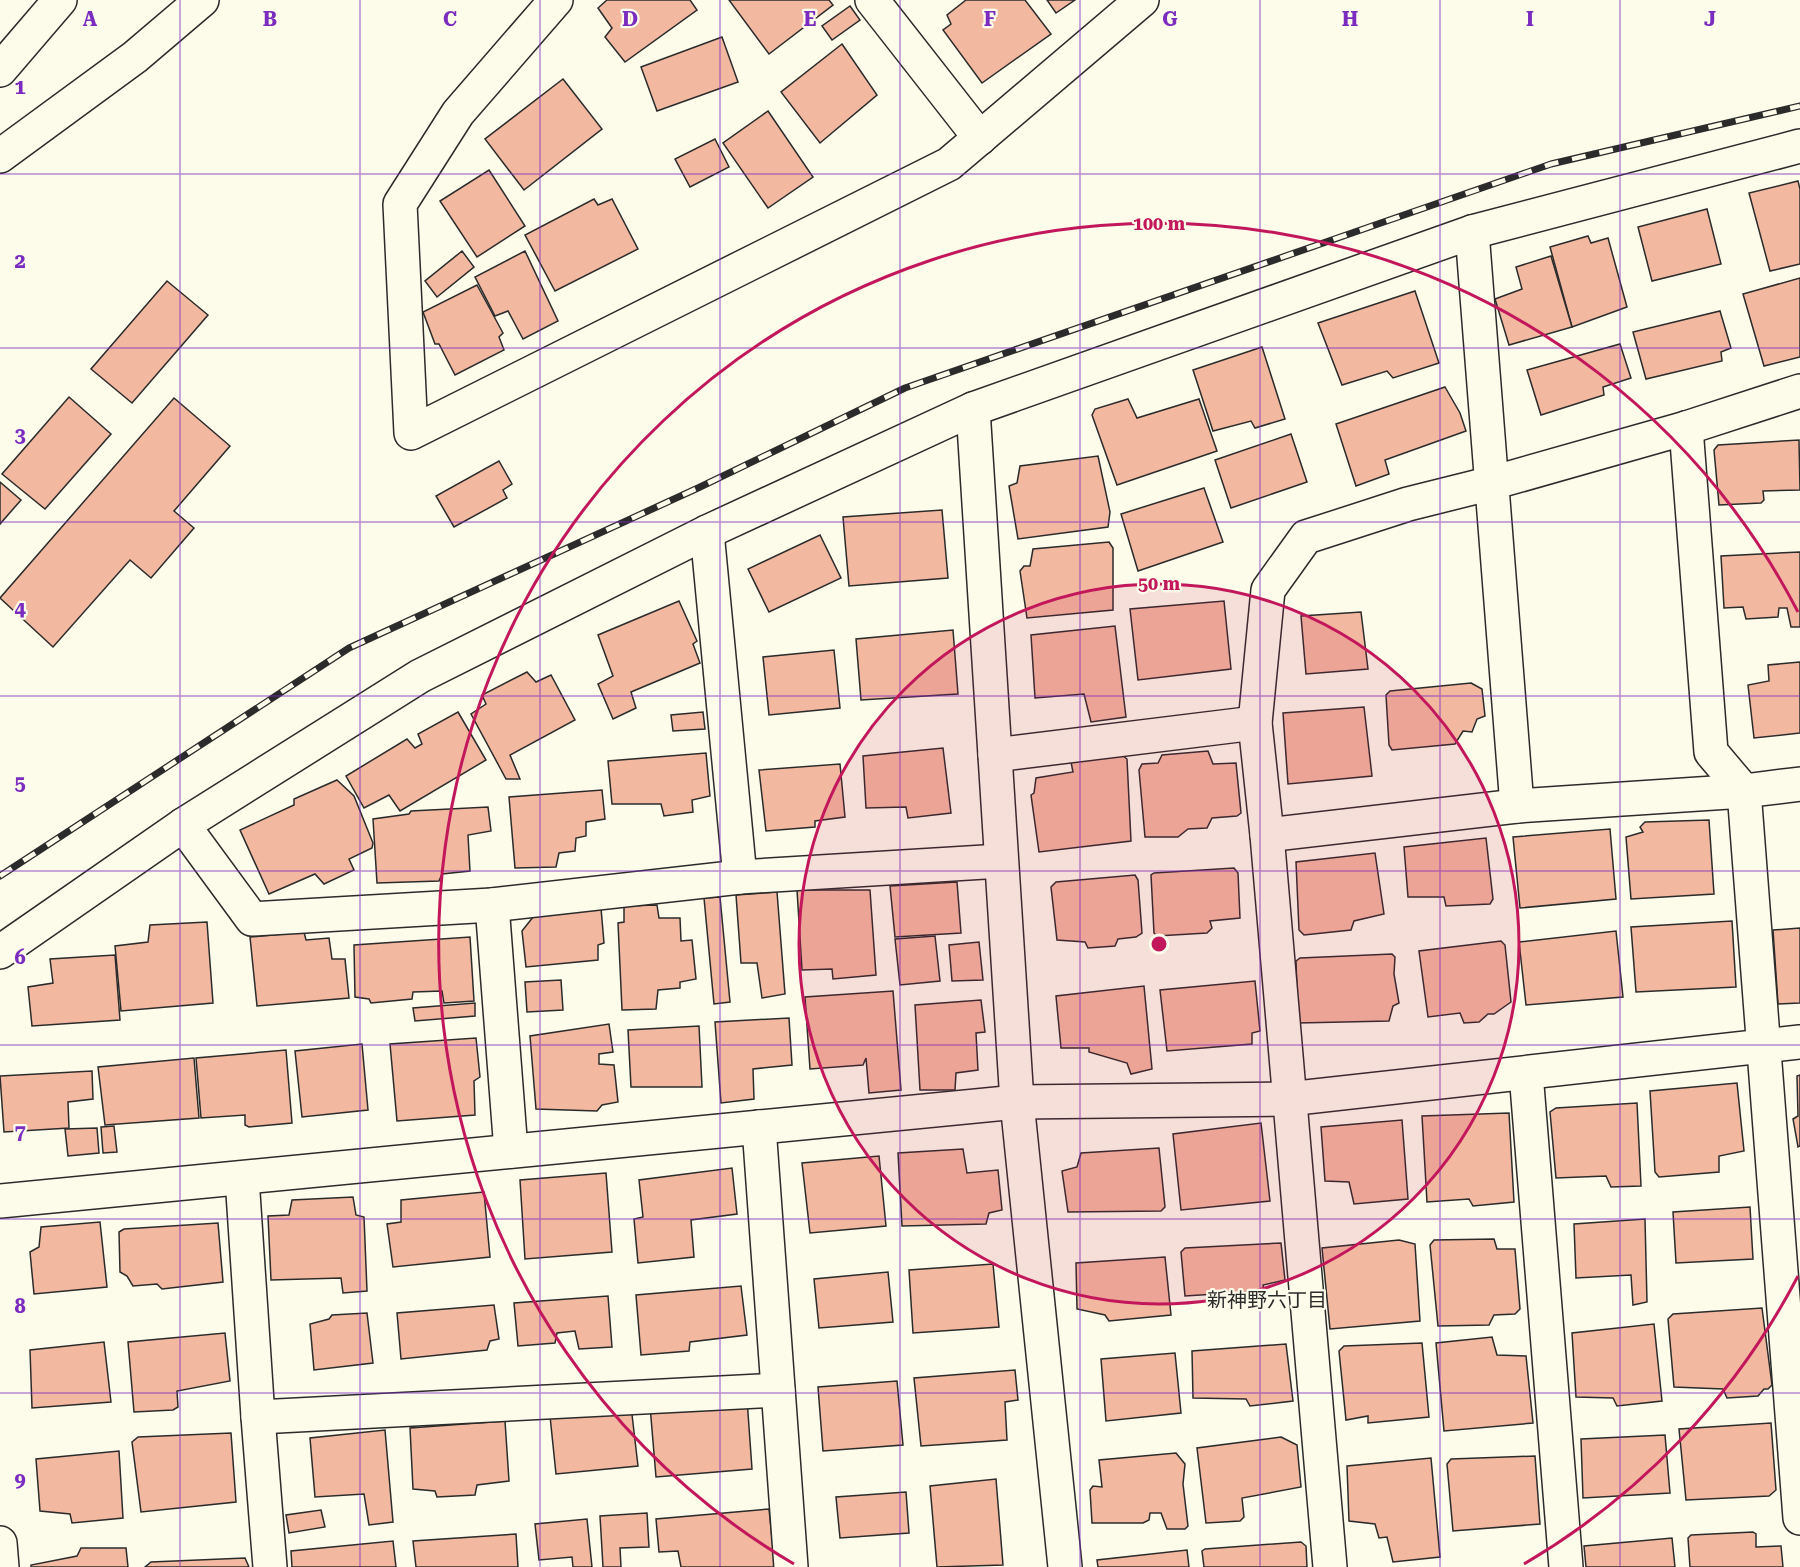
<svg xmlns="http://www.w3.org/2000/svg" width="1800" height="1567" viewBox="0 0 1800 1567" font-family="'Roboto Serif','Noto Sans JP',serif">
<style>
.building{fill:#f2b8a0;stroke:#2b2b2b;stroke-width:1.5}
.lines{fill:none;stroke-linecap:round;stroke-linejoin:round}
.minor-casing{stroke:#2b2b2b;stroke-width:36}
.minor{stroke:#fdfbea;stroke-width:33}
.rail-casing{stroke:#2b2b2b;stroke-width:7}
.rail{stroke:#fdfbea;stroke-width:4.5;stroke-dasharray:14;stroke-linecap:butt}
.grid{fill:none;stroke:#7b2cbf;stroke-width:1.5;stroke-opacity:0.55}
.ring{fill:none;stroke:#c2185b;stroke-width:3}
.labels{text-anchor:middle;stroke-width:4.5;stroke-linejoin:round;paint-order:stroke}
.neighbourhood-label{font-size:20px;fill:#2b2b2b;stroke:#fdfbea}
.grid-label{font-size:20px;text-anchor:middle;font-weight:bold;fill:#7b2cbf;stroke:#fdfbea;stroke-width:4.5;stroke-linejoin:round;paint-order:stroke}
.centre{fill:#c2185b;stroke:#fdfbea;stroke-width:3}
.ring-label{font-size:18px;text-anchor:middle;font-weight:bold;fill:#c2185b;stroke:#fdfbea;stroke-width:4.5;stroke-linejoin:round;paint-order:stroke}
</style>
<rect width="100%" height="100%" fill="#fdfbea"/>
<g class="building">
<polygon points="607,0 690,0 697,10 625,62 605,37 612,28 598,8"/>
<polygon points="729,0 829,0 833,5 769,54"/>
<polygon points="966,0 1025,0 1051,34 982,83 943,30 951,24 947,15"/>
<polygon points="1047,0 1075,0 1056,13"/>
<polygon points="850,6 860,20 832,40 822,26"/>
<polygon points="722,37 738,82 657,111 641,67"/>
<polygon points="842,44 877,95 820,143 781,92"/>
<polygon points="563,79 602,129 524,190 485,139"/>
<polygon points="768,111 813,177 768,208 723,143"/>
<polygon points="715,139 729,167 690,187 675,159"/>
<polygon points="489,170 525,226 477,257 440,201"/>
<polygon points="1798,181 1800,189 1800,264 1770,271 1749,193"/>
<polygon points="594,199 598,205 612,199 638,249 555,291 525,235"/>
<polygon points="1707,209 1721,264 1652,281 1638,227"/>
<polygon points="1588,236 1591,243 1608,238 1627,307 1572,327 1550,247"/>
<polygon points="462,251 474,267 437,297 425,281"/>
<polygon points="525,251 558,321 523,339 508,311 495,316 475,277"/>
<polygon points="1551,256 1572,327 1509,345 1495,299 1522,289 1516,267"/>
<polygon points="1800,278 1800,357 1764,366 1743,294"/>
<polygon points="167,281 208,315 132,403 91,369"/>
<polygon points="477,285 503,333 499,337 504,350 455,375 439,344 435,344 423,312"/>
<polygon points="1415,291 1439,363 1393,378 1387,371 1342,385 1318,323"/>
<polygon points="1720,311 1731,348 1721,352 1722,361 1646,379 1633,332"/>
<polygon points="1620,344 1631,378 1603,387 1604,395 1541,415 1527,370"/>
<polygon points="1262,347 1285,419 1255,428 1251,421 1213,431 1193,370"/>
<polygon points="1445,387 1460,413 1466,431 1385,460 1389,474 1356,486 1336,424"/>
<polygon points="69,397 111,434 45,509 2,474"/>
<polygon points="174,398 230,446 174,511 194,528 151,578 130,560 53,647 0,598"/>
<polygon points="1128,399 1137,418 1199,399 1217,451 1117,485 1092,415 1095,409"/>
<polygon points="1291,434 1307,482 1231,508 1215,460"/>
<polygon points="1799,440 1800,490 1763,491 1764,500 1761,503 1719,505 1714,450 1718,445"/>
<polygon points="1098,456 1110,512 1108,527 1018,539 1009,486 1017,483 1020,466"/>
<polygon points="499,461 512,484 503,490 507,498 454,527 436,496"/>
<polygon points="0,482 21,500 0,524"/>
<polygon points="1204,488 1223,542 1138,571 1121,514"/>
<polygon points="942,510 948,578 849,586 843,517"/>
<polygon points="820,535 841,578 769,612 748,569"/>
<polygon points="1109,542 1113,548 1113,610 1027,618 1020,571 1024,566 1030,566 1033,549"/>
<polygon points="1800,552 1800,627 1791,627 1787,608 1779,608 1778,617 1746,619 1743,607 1724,608 1721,556"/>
<polygon points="679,601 697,641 693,644 700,663 631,692 636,708 613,719 598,684 613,676 598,635"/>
<polygon points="1224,601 1231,669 1138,680 1130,609"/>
<polygon points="1361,612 1368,669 1306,674 1301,616"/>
<polygon points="1115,626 1126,717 1091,722 1084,694 1035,698 1031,635"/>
<polygon points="953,630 958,694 861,700 856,639"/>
<polygon points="834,650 840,708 769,715 763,657"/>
<polygon points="1800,662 1800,733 1754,738 1748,685 1769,681 1768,665"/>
<polygon points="527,672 536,682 551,675 575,720 510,755 520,779 506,779 471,714 486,704 482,695"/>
<polygon points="1471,683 1482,689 1485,716 1477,719 1472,732 1463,731 1455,744 1392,750 1389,745 1386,695 1390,691"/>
<polygon points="1364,707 1372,776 1288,784 1283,713"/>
<polygon points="458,712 486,760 400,811 389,795 364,808 346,776 407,739 415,748 422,744 418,734"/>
<polygon points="703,712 705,729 673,731 671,715"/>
<polygon points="943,748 951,813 908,818 906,807 866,808 863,756"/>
<polygon points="1208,751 1213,764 1236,763 1241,813 1237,816 1212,818 1207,828 1188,829 1178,837 1145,837 1139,770 1142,764 1158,763 1162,755"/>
<polygon points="706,753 710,796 692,800 693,812 664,816 661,804 612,804 608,761"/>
<polygon points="1122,755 1127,759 1131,841 1039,852 1031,795 1034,793 1036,778 1073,772 1071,762"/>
<polygon points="840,764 845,817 815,821 815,827 766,831 759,770"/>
<polygon points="337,780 354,796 373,843 372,848 349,859 354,870 324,884 315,874 269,894 240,830 294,805 294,799"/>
<polygon points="602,790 605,819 586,822 586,836 576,838 575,851 559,853 556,867 515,868 509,797"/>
<polygon points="488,807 491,831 468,835 470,871 442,874 439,881 377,883 373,819 409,814 411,811"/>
<polygon points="1709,820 1714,894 1631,899 1626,837 1643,832 1640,827 1645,822"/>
<polygon points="1610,829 1616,899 1520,908 1513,837"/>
<polygon points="1486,838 1493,899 1490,904 1446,906 1444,897 1408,897 1404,847"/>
<polygon points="1375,853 1384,914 1354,921 1351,930 1304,935 1299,930 1296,862"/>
<polygon points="1234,868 1238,873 1240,918 1210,921 1212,928 1207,933 1157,936 1154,933 1151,875 1154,873"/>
<polygon points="1135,875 1138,880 1142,933 1136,937 1118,939 1115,946 1088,948 1085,942 1057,940 1051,887 1056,882"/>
<polygon points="957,882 961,933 895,937 890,886"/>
<polygon points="797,890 870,890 876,975 833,979 832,969 802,970"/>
<polygon points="777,892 785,994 762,998 757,963 741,963 736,895"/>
<polygon points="720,897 730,1002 714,1004 704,898"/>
<polygon points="657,905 659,918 680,918 681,941 692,940 696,979 680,982 680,988 658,990 656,1009 622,1010 618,923 624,922 624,906"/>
<polygon points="601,908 604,943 598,945 598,960 526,967 522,931 537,912"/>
<polygon points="1732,921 1736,987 1636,992 1631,927"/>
<polygon points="207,922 213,1003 121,1011 115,946 148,942 150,925"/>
<polygon points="1800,928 1800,1003 1778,1004 1773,930"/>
<polygon points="1616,931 1623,997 1526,1005 1519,942"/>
<polygon points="304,932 306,940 329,938 332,959 345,959 349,998 257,1006 250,937"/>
<polygon points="935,936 940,981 900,985 895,939"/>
<polygon points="470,937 474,1001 444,1003 442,991 413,992 412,999 371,1003 369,999 355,997 354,945"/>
<polygon points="1501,941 1505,945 1511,1002 1494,1014 1488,1014 1479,1022 1464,1023 1460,1013 1428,1017 1419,951"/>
<polygon points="979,942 983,980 952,981 949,945"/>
<polygon points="1392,954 1395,957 1394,974 1399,1003 1393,1006 1389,1021 1298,1023 1296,961 1300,958"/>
<polygon points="115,955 120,1020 32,1026 28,987 53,983 50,959"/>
<polygon points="561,980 563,1010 527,1012 525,982"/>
<polygon points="1255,981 1260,1031 1252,1033 1252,1044 1167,1051 1160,990"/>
<polygon points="1144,986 1152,1069 1131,1074 1127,1063 1089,1052 1089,1048 1061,1048 1056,996"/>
<polygon points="893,991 901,1090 869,1093 866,1058 863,1065 810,1069 805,997"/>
<polygon points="981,1000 985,1032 976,1033 978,1070 956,1073 955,1090 920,1090 915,1005"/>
<polygon points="475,1003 475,1016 415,1021 413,1008"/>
<polygon points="789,1018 792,1065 753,1069 754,1099 721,1103 715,1022"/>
<polygon points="609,1024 613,1052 599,1054 599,1064 614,1065 618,1102 602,1105 597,1111 536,1109 530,1036"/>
<polygon points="699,1026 702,1087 631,1087 628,1030"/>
<polygon points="476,1038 480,1077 474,1081 475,1115 397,1121 390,1044"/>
<polygon points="362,1044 368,1110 302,1117 295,1051"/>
<polygon points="286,1050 292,1123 249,1127 245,1125 245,1115 201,1118 196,1058"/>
<polygon points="194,1058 199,1118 105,1125 98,1067"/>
<polygon points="92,1071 93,1099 68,1102 69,1128 4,1132 0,1076"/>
<polygon points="1800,1075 1800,1146 1798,1147 1793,1119 1798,1116 1797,1076"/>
<polygon points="1737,1083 1744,1151 1719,1156 1719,1172 1659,1177 1655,1172 1650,1091"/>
<polygon points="1637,1103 1641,1186 1611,1187 1606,1176 1556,1178 1550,1112 1556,1108"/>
<polygon points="1509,1113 1514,1202 1473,1206 1469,1199 1427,1202 1422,1116"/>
<polygon points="1402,1120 1408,1199 1354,1204 1349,1182 1325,1181 1321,1127"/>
<polygon points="1261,1123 1270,1201 1181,1210 1173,1134"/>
<polygon points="114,1126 117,1152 103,1153 101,1127"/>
<polygon points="97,1128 99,1153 68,1156 65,1129"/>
<polygon points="1159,1148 1165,1207 1161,1211 1068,1212 1062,1171 1077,1167 1081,1153"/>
<polygon points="963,1149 967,1173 998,1170 1002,1210 989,1213 986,1224 902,1226 898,1153"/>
<polygon points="879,1156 886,1226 810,1233 802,1163"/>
<polygon points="732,1168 737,1214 691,1220 694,1257 638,1263 634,1219 643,1217 639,1180"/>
<polygon points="606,1173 612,1252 525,1259 520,1180"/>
<polygon points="484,1192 490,1257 393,1267 387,1224 401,1222 401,1200"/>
<polygon points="353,1197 356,1215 364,1217 367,1291 343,1293 341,1278 271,1280 268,1216 289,1215 292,1200"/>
<polygon points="1750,1207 1753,1259 1676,1263 1673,1212"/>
<polygon points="1645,1219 1647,1302 1633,1305 1631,1275 1576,1278 1574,1224"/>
<polygon points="100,1222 107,1287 34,1294 30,1252 39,1247 41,1227"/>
<polygon points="218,1223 223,1282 162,1289 157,1284 133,1286 127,1276 120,1272 119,1232 124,1229"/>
<polygon points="1494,1239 1497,1249 1515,1249 1520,1309 1515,1314 1494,1315 1489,1325 1438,1326 1430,1245 1434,1240"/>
<polygon points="1399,1240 1415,1244 1420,1321 1330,1329 1322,1248"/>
<polygon points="1281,1243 1285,1280 1263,1285 1264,1291 1185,1296 1181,1252 1185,1248"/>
<polygon points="1165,1257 1171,1315 1109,1321 1105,1315 1077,1309 1076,1263"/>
<polygon points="993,1264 999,1327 913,1333 909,1270"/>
<polygon points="888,1272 893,1322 819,1328 814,1279"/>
<polygon points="741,1286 747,1335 690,1342 689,1351 641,1355 636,1295"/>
<polygon points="608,1296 612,1347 579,1349 575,1331 557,1333 555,1343 518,1346 514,1303"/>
<polygon points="494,1305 499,1339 490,1341 487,1350 401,1359 397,1313"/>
<polygon points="1762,1308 1772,1385 1768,1389 1764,1389 1758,1396 1727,1398 1723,1389 1674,1387 1668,1319 1673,1314"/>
<polygon points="367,1313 373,1363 314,1370 310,1324 329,1319 332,1315"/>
<polygon points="1654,1324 1662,1401 1617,1406 1613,1398 1576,1397 1572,1333"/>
<polygon points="225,1333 230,1381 177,1391 178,1407 173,1410 134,1412 128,1342"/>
<polygon points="1492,1337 1497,1355 1526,1356 1533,1423 1444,1431 1436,1343"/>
<polygon points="104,1342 111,1402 32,1408 30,1350"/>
<polygon points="1422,1343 1429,1417 1368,1423 1368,1416 1346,1420 1339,1351 1344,1346"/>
<polygon points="1286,1344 1293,1401 1250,1406 1246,1399 1193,1398 1192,1351"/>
<polygon points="1175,1353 1181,1413 1106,1421 1101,1359"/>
<polygon points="1015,1370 1018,1400 1005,1402 1007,1440 921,1446 914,1378"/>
<polygon points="897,1381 903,1445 823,1451 818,1387"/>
<polygon points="747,1399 752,1469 656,1477 650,1406"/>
<polygon points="631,1406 638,1466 556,1474 550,1416"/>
<polygon points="505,1421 509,1481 477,1485 475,1495 437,1497 435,1491 413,1489 410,1428"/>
<polygon points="1771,1423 1776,1490 1769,1496 1686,1500 1679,1429"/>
<polygon points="385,1430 393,1522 369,1525 364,1494 315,1497 310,1438"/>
<polygon points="231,1433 236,1502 141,1512 132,1442 138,1437"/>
<polygon points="1665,1435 1670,1493 1583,1498 1581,1439"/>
<polygon points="1281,1437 1297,1445 1301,1487 1242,1498 1244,1517 1240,1521 1206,1523 1197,1448"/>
<polygon points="119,1451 123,1518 72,1523 70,1514 40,1511 36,1459"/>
<polygon points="1176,1453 1185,1464 1183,1484 1188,1526 1185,1529 1167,1529 1161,1513 1150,1513 1149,1520 1143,1523 1092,1523 1090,1490 1093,1486 1102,1487 1099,1460"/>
<polygon points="1535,1456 1540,1524 1453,1531 1447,1464 1451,1459"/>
<polygon points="1431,1458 1440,1557 1393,1562 1387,1537 1379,1538 1375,1524 1349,1521 1347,1466"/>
<polygon points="996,1479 1003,1565 937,1567 930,1486"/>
<polygon points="906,1492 909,1533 840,1538 836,1497"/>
<polygon points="769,1509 775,1567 681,1567 678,1551 659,1552 656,1519"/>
<polygon points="321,1510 325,1527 289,1533 286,1515"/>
<polygon points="647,1513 649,1547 620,1548 621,1567 603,1567 600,1516"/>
<polygon points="587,1519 592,1567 573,1567 572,1557 539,1560 535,1524"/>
<polygon points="1753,1532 1756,1534 1756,1547 1781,1546 1783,1567 1690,1567 1688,1538 1691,1535"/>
<polygon points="516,1534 518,1567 416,1567 413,1541"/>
<polygon points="1672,1538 1675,1567 1586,1567 1584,1546"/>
<polygon points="393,1541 396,1567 292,1567 291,1551"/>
<polygon points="1301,1542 1306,1546 1307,1567 1204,1567 1202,1551 1205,1549"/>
<polygon points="81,1548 126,1548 128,1567 31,1567 31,1565 77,1556"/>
<polygon points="1187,1550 1189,1567 1098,1567 1097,1560"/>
<polygon points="245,1558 249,1567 145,1567 151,1562"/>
</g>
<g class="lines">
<g class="minor-casing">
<g id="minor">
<polyline points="556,0 458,113 400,204 411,433 949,164 1142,0"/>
<polyline points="872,0 980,138"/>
<polyline points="0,70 60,0"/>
<polyline points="0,156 135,57 202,0"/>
<polyline points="1472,232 1517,806"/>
<polyline points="973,409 1017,1102 1065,1567"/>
<polyline points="1686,428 1711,752 1744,791 1800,1518"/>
<polyline points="707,532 740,877"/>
<polyline points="995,755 1255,723"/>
<polyline points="183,825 252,919 492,905 740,877 1001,861"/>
<polyline points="1267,835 1517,806 1744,791 1800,784"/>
<polyline points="492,905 511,1151"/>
<polyline points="0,952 183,825 420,676 707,532 973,409 1472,232 1800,146"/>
<polyline points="1526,1073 1566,1567"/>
<polyline points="759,1127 791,1567"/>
<polyline points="242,1178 258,1417 270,1567"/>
<polyline points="0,1201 1017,1102 1288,1099 1800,1042"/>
<polyline points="258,1417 778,1390"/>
<polyline points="0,1543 2,1567"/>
<polyline points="1330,1567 1267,835 1255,723 1268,590 1306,537 1408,504 1492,483 1686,428 1800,391"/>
</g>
</g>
<use href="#minor" class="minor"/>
<g class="rail-casing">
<polyline id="rail" points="0,876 349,648 698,488 905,388 1551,164 1800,106"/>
</g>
<use href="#rail" class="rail"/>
</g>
<path class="grid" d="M180,0V1567M360,0V1567M540,0V1567M720,0V1567M900,0V1567M1080,0V1567M1260,0V1567M1440,0V1567M1620,0V1567M0,174H1800M0,348H1800M0,522H1800M0,696H1800M0,871H1800M0,1045H1800M0,1219H1800M0,1393H1800"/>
<circle cx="1159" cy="944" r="360" fill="#c2185b" fill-opacity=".12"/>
<g class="ring">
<circle cx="1159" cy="944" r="360"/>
<path d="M1798 1276A720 720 0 0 1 1524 1564M794 1564A720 720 0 1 1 1798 612"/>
</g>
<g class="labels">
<g class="neighbourhood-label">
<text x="1267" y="1307">新神野六丁目</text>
</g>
</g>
<g class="grid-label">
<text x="90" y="26">A</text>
<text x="270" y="26">B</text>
<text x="450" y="26">C</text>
<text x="630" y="26">D</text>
<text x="810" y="26">E</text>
<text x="990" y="26">F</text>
<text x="1170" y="26">G</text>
<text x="1350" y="26">H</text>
<text x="1530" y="26">I</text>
<text x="1710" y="26">J</text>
<text x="20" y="94">1</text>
<text x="20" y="268">2</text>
<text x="20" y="442">3</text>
<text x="20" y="616">4</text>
<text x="20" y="790">5</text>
<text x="20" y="964">6</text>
<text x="20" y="1139">7</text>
<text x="20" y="1313">8</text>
<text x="20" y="1487">9</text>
</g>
<circle cx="1159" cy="944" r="9" class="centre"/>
<g class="ring-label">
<text x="1159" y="230">100 m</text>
<text x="1159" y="590">50 m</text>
</g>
</svg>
